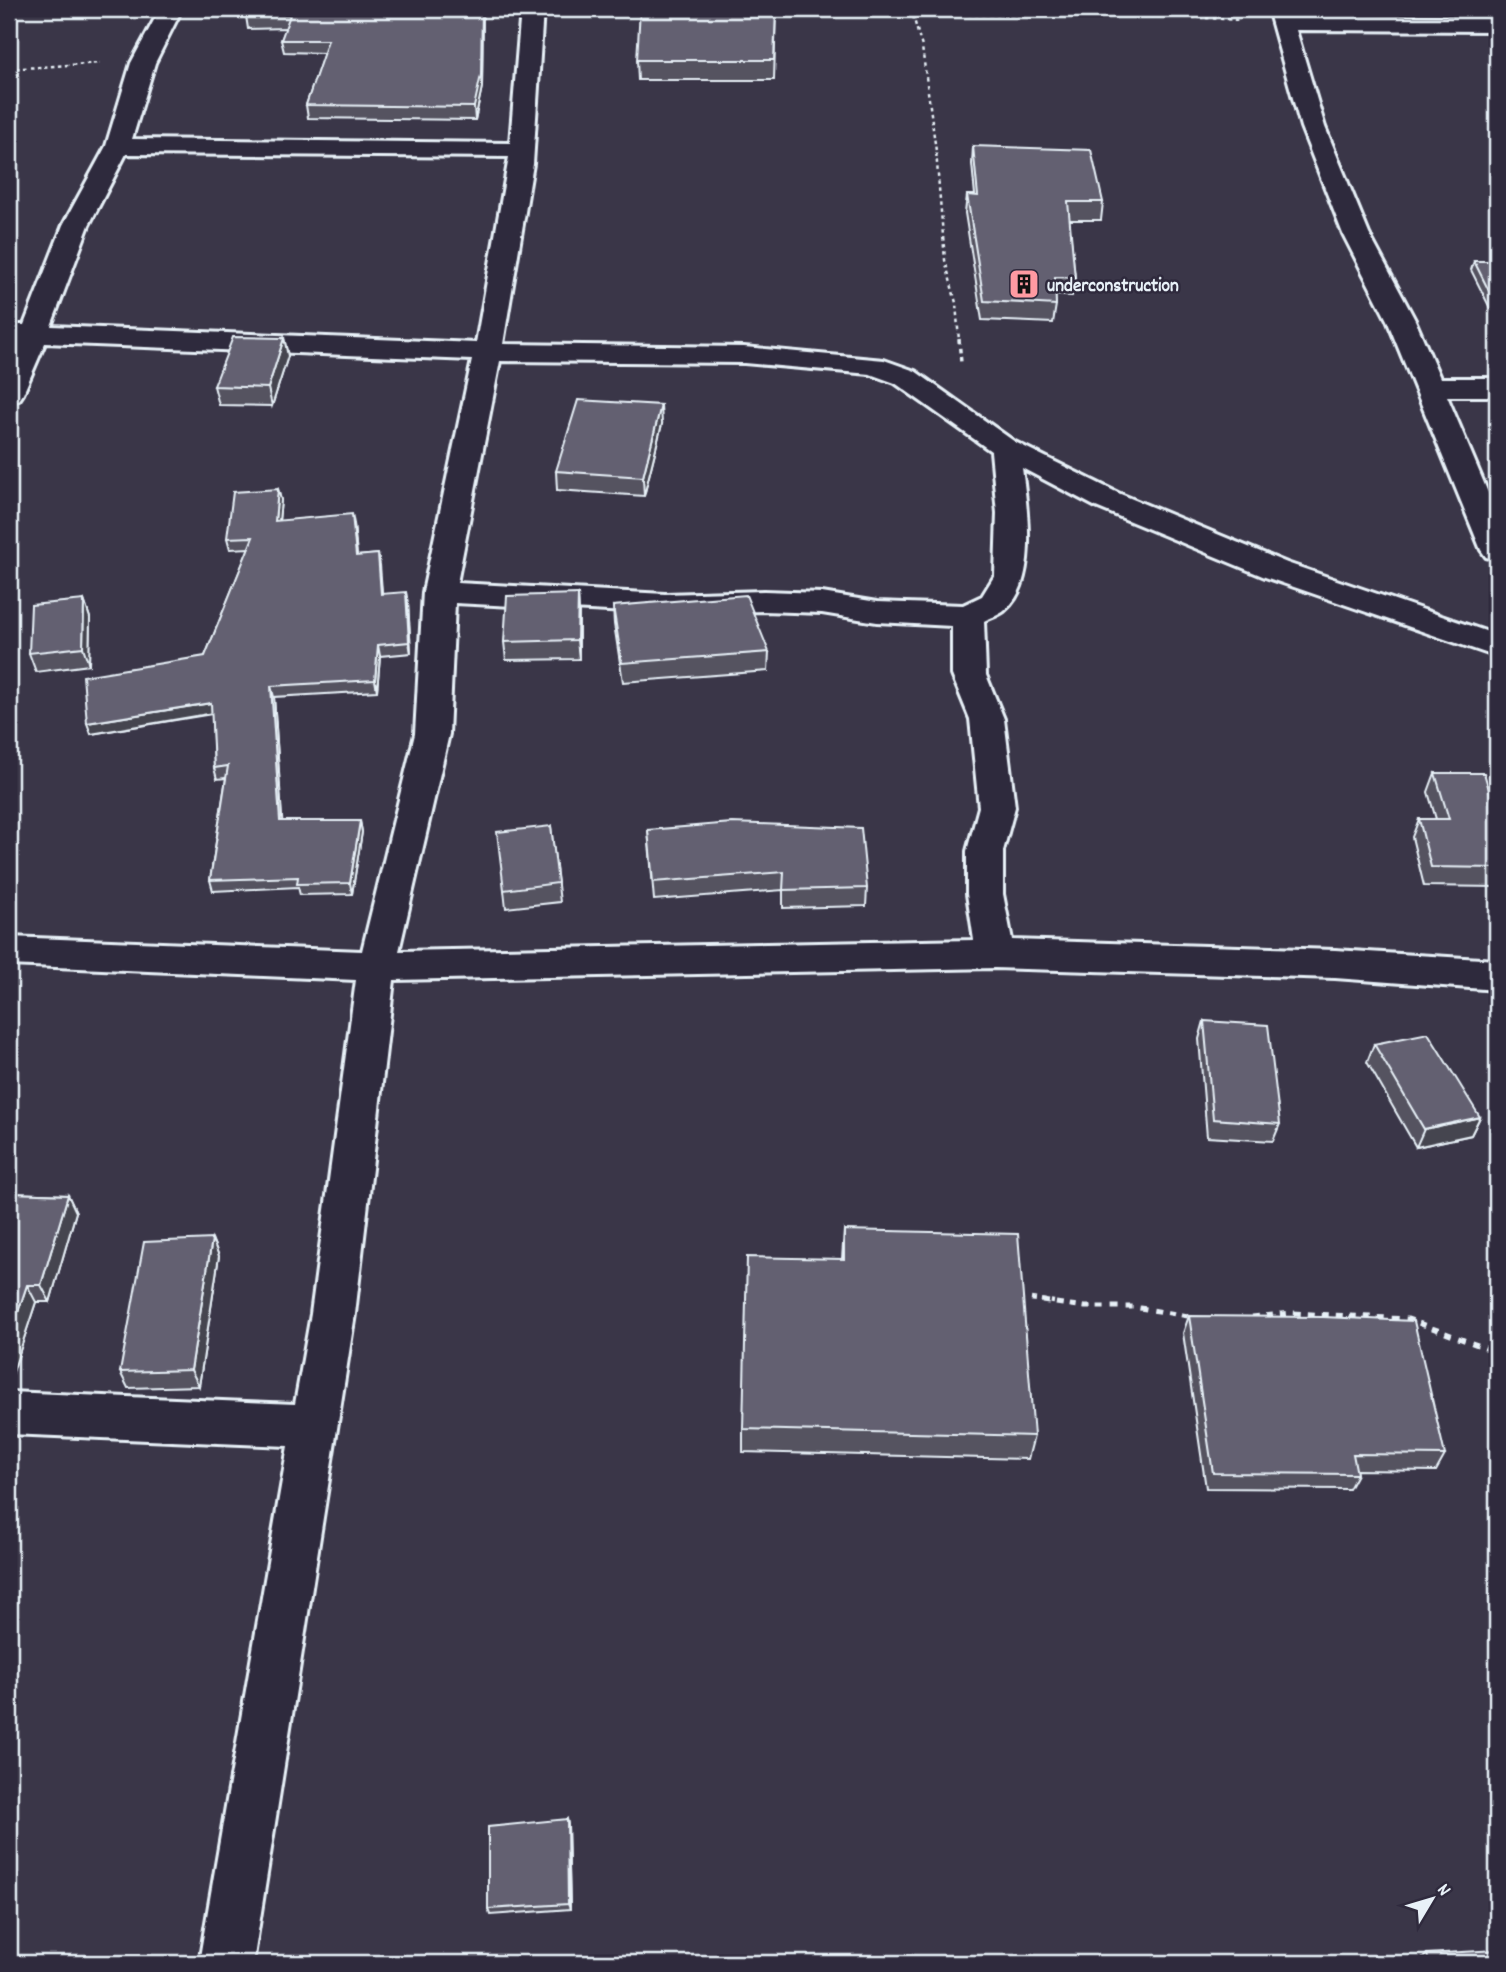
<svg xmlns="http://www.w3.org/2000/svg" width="1506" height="1972" viewBox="0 0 1506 1972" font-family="Dekko,sans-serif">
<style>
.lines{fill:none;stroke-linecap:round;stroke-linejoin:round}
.street-casing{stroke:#e8f1f8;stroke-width:6}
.path-far3{stroke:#e8f1f8;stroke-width:2.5;stroke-dasharray:3.5 3.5;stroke-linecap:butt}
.path-far2{stroke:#e8f1f8;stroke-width:3.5;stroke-dasharray:4.5 4.5;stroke-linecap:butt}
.path-far1{stroke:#e8f1f8;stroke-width:4.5;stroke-dasharray:5 5;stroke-linecap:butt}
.path{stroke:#e8f1f8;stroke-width:5;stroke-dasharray:7 7;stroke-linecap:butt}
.street{fill:#2f2a3d;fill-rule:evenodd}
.wall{fill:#555361;stroke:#e8f1f8;stroke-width:2}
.shaded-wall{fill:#45444f;stroke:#e8f1f8;stroke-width:2}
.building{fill:#636171;stroke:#e8f1f8;stroke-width:2}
.labels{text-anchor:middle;stroke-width:5;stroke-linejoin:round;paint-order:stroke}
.far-poi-label{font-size:19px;font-weight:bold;fill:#e8f1f8;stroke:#2f2a3d;text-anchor:start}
</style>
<rect width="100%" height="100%" fill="#3a3648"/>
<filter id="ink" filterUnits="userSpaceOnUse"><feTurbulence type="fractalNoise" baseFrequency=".0143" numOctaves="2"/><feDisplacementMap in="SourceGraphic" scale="14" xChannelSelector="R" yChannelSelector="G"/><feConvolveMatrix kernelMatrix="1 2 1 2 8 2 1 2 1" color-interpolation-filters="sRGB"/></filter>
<g filter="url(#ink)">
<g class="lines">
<g class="street-casing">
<g id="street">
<path d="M160,9H182L155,63L132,139L510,143L521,9H543L533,164L503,344L744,347L884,360L915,371L1015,442L1118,493L1287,563L1497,635V657L1265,577L1096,507L1022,468C1027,507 1039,584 1004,611C999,615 990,618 984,621L986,675L1004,719L1015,807L1003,851V894L1012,940L1335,950L1497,960V990L1335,978L995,968L394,980L355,1314L253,1963H199L288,1446L9,1434V1392L295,1404L311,1314L356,980L9,965V937L362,951L415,734L423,592L472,360L45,343L23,394L19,400L9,403V362L17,342L9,341V325H24L63,225L106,146L131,63ZM126,154L509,157L476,343L51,326L89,225ZM500,361L744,363L870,374L895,383L991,451L997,513L995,575L982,596L963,605L877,602L822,593L764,591L665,594L457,583ZM455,603L665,614L764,611L822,613L877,622L952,626V675L970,719L979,807L967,851V894L974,940L399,951L449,734Z"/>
<polygon points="1268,9 1290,9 1292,16 1497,17 1497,31 1296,30 1325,127 1369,234 1415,320 1440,378 1497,378 1497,396 1447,396 1497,514 1497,560 1486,557 1481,550 1387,320 1343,234 1301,127"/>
</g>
</g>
<g class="path-far3">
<polyline points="911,9 922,47 936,151 945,260 956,303 959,341"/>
<polyline points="772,12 1192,17 1239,20"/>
<polyline points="9,69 100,63"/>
</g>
<polyline class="path-far2" points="959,339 961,363"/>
<polyline class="path-far1" points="1031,1299 1054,1302"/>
<g class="path">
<polyline points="1042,1301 1085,1307 1134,1307 1194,1317"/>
<polyline points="1252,1317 1293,1313 1408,1319 1488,1349 1497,1348"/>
</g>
<use href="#street" class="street"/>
</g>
<g class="wall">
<polygon points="248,9 483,9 482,87 475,120 308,118 306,105 324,53 284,52 281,40 286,28 248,29 246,16"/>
<polygon points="776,9 774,80 638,80 637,60"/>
<polygon points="973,146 1103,202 1101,220 1069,220 1075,278 1072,296 1055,295 1056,305 1053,323 982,320 965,213 967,195 975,195 972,164"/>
<polygon points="1474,261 1497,261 1497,322 1471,270"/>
<polygon points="284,338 288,356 272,406 219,405 214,386"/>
<polygon points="662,424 644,496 557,490 556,471"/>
<polygon points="278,489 281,500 279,521 354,524 357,556 378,554 382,594 408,603 411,653 380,656 377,691 274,697 282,821 360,821 362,832 352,894 300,895 298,887 213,891 210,880 226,778 217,779 214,768 212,714 91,734 205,656 249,548 230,549 227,538"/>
<polygon points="578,594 579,613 579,659 506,660 504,642"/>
<polygon points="84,600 90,618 89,665 36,672 29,653"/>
<polygon points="613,606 769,652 768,671 623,682 614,624"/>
<polygon points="1435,773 1497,816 1497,887 1424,886 1412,837 1419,819 1436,819 1428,792"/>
<polygon points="551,826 560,902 506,908 504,890"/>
<polygon points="648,830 867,888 866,906 783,908 783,890 654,900"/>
<polygon points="1204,1021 1280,1124 1273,1141 1207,1137 1199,1039"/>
<polygon points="1374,1044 1480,1117 1471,1135 1416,1147 1367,1062"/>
<polygon points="9,1193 68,1195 76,1212 50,1302 36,1302 9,1384"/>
<polygon points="844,1230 1034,1436 1028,1459 743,1452 743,1429 842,1259"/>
<polygon points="212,1239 219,1256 199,1386 128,1388 120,1372"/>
<polygon points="1189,1316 1445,1455 1436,1471 1356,1470 1357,1474 1349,1489 1206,1488 1183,1333"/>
<polygon points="567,1819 568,1825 570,1909 490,1915 488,1909"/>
<polygon points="1427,1954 1497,1963 1418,1963"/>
</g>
<g class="shaded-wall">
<polygon points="482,9 483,9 482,87 475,120 474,107"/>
<polygon points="284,338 288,356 272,406 268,388"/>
<polygon points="661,405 662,424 644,496 643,477"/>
<polygon points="278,489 281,500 278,532 275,521"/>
<polygon points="352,514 354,524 358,567 356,556"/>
<polygon points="378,554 380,565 383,605 381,594"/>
<polygon points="406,592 408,603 411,653 409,642"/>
<polygon points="578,594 579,613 579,659 577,640"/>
<polygon points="84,600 90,618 89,665 83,647"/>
<polygon points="378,645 380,656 377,691 375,680"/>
<polygon points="271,686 274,697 283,832 280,821"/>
<polygon points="211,703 214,713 91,734 87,723"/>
<polygon points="360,821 362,832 352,894 350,883"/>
<polygon points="1480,1117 1471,1135 1416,1147 1424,1129"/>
<polygon points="68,1195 76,1212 50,1302 41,1285"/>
<polygon points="212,1239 219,1256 199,1386 191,1370"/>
<polygon points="27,1285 36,1302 9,1384 9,1339"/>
<polygon points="567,1819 568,1825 570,1909 568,1904"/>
</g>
<g class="building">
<polygon points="248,9 482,9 481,75 474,107 306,105 328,40 281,40 290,15 246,16"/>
<polygon points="640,9 776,9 774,60 637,60"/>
<polygon points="973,146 1091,150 1103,202 1068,202 1075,278 1055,277 1056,305 984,301 967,195 978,196"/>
<polygon points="1474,261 1497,261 1497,307"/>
<polygon points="233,337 284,338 268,388 214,386"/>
<polygon points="578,400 661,405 643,477 556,471"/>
<polygon points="278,489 275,521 352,514 356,556 378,554 381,594 406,592 409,642 378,645 375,680 271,686 280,821 360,821 350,883 297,884 298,877 210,880 228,766 214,768 211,703 87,723 83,676 205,656 253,537 227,538 233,492"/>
<polygon points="578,594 577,640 504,642 507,596"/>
<polygon points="746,595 769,652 622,663 613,606"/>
<polygon points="84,600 83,647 29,653 31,605"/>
<polygon points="1435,773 1484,773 1497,816 1497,868 1431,867 1419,819 1449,819"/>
<polygon points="732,823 861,828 867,888 783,890 784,872 653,882 648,830"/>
<polygon points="551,826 558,883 504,890 497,832"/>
<polygon points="1204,1021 1268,1025 1280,1124 1213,1119"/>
<polygon points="1428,1033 1480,1117 1424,1129 1374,1044"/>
<polygon points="9,1193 68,1195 41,1285 27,1285 9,1339"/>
<polygon points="844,1230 1018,1234 1034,1436 743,1429 747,1257 844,1259"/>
<polygon points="212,1239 191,1370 120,1372 144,1242"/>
<polygon points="1189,1316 1323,1317 1414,1321 1445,1455 1353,1454 1357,1474 1213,1473"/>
<polygon points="567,1819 568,1904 488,1909 488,1827"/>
<polygon points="1497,1950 1497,1963 1429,1963 1427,1954"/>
</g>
</g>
<defs>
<g id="building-square" transform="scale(1.575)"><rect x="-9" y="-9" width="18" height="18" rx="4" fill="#ff9aa2" stroke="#2f2a3d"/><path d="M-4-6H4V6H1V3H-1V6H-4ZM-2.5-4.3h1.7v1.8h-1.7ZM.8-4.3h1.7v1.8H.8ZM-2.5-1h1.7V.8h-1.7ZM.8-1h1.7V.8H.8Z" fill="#111"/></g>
</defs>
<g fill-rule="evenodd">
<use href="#building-square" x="1024" y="284"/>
</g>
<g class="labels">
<g class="far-poi-label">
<text x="1047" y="291">underconstruction</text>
</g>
</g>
<rect width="1506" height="1972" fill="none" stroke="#2f2a3d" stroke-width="35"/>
<rect x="18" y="18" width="1471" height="1937" fill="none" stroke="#e8f1f8" stroke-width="2.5" filter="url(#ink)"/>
<g transform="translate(1432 1899) rotate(52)" stroke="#2f2a3d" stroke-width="5" paint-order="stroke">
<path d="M0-5L12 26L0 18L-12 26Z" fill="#e8f1f8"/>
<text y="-10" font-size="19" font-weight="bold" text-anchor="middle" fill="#e8f1f8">N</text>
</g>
</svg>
